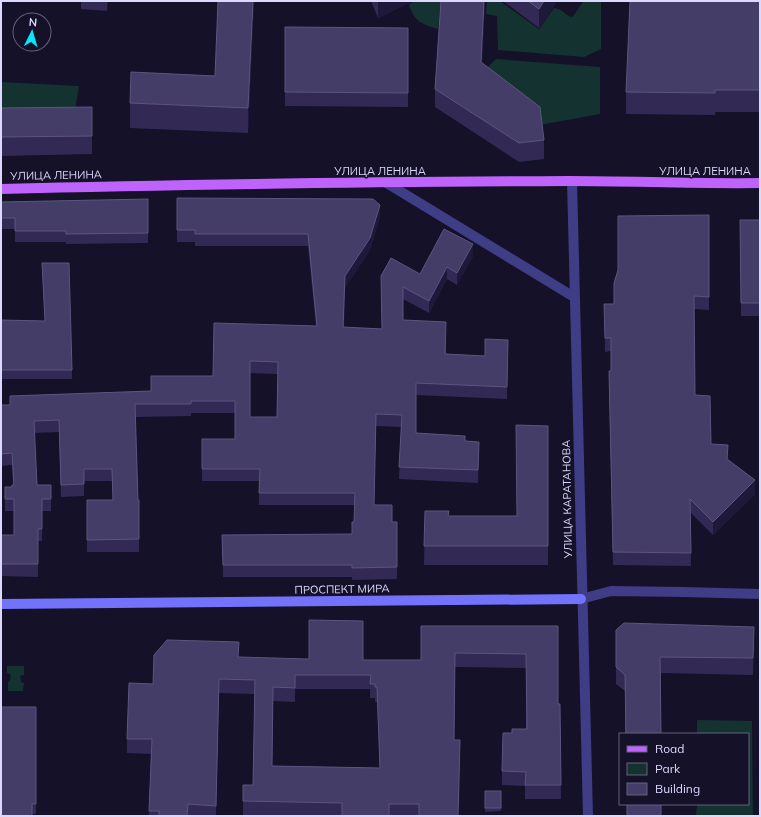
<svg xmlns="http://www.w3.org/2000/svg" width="761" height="817" viewBox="0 0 761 817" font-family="Mulish,sans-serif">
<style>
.green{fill:#143230}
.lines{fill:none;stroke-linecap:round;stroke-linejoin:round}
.pedestrian{stroke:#3e3d86;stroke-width:10}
.minor{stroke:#3e3d86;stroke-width:10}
.tertiary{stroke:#3e3d86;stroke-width:10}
.secondary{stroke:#7272fb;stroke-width:10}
.primary{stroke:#be63fb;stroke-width:10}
.wall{fill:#322a55;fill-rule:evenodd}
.shaded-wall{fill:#1e183b}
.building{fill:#443d67;stroke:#5c557f;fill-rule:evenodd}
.labels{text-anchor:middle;stroke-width:3;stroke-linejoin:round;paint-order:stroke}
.street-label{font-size:11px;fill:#dcd9fe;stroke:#141128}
</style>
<rect width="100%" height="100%" fill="#141128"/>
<g class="green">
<path d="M415,1H441L438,29C423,25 413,21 409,4Z"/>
<path d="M487,1H500L539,29L554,8C564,9 565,16 572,17C574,16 581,4 584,1H601V49L584,57L498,50L497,16L486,14Z"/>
<polygon points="496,59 600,67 600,114 540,125 482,73"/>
<polygon points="1,82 79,86 75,111 1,112"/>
<polygon points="7,666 24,666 24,675 20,676 21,682 24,683 23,691 8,691 8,682 10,680 11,675 7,673"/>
<polygon points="697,720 752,721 753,816 696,816 697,804 748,804 748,734 697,734"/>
</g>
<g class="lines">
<polyline class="pedestrian" points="683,592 760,594"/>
<polyline class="minor" points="581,599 611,591 683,592"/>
<g class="tertiary">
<polyline points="572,181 588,816"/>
<polyline points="385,182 574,297"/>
</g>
<polyline class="secondary" points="1,604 581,599"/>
<path class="primary" d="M1,189C190,184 380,182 569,181C633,181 696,184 760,183"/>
</g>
<g class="wall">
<polygon points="81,1 108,1 107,11 81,9"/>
<polygon points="254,1 248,133 130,128 130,103 215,76"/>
<polygon points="371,1 412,1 378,18"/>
<polygon points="441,1 485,1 482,63 544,140 544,159 519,162 435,107 435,89"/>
<polygon points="503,1 556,1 556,3 539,28"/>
<polygon points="760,1 760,112 715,112 715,115 626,114 626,92"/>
<polygon points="285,27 408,28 408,107 285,106"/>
<polygon points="92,107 92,154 1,156 1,108"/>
<path d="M177,198L380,217L370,250L345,288L344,327L382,329L381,276L420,274L473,256L457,285L447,279L429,313L403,299V320L446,334V354L485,356L508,340L507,399L416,395V433L465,441L479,454L478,483L399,479L401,427L376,426L374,505L392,522H397V579L352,580V577H223L222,535L352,534L354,522L355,505H259V481H202V439H235V413H191V416L135,417L138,500H139V552H87V500H113L112,481H84V496L61,497L59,432L34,433L37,485H51V511H42V541H38V577L1,576V535H14V511H5V487H12L13,485L12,465L1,466V405H10V396L151,391L213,376L316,326L308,246H195V242H177ZM250,373L278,374L277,417H250Z"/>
<polygon points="148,199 148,243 66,244 66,242 15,242 15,229 1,229 1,202"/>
<polygon points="709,215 709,310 694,309 695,395 711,444 728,460 755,494 713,535 690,512 691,566 613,565 609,385 609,371 611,371 611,351 605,352 604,304 614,304"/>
<polygon points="740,220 760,220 760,316 741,316"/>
<polygon points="42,263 72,370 72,379 1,379 1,320 45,321"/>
<polygon points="548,426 548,565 424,565 425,511 449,516 517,516"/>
<path d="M558,626V704H560L561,799H525V786L502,785V771L512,733L526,729V668L455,667L454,740L460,754L459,816L243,815V785H253L255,694L219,693L216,816H149L151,754L127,753V739L153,684L309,659L363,660H421ZM295,689H370V698H375V702H377L380,768L272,766L273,701L295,702Z"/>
<polygon points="754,643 753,675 661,673 661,734 625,734 625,691 616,684 616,647"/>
<polygon points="36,707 36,814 1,816"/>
<polygon points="485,791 501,808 501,811 485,812"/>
</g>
<g class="shaded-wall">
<polygon points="107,1 108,1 107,11"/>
<polygon points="253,1 254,1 248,133 248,108"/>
<polygon points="378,1 412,1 378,18"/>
<polygon points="484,1 485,1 481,81 481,62"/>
<polygon points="544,1 556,1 556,3 539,28 539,9"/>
<polygon points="380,205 380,217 370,250 345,288 343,339 345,276"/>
<polygon points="473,244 473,256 457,285 457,273"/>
<polygon points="447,267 447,279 429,313 429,301"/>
<polygon points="479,442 479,454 478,483 478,470"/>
<polygon points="728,445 728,459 727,472 727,459"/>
<polygon points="755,480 755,494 713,535 713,522"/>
<polygon points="754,627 754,643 753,675 753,658"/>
<polygon points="219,679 219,693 216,816 216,806"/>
<polygon points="460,740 459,816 458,816"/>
</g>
<g class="building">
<polygon points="218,1 253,1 248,108 130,103 131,72 215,76"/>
<polygon points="441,1 484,1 481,62 540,107 544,140 519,143 435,89"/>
<polygon points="528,1 544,1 539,9"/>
<polygon points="630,1 760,1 760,90 715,90 715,93 626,92"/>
<polygon points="285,27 408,28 408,93 285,92"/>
<polygon points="92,107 92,136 1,137 1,108"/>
<path d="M177,198L373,199L380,205L370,238L345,276L343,327L382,329L381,276L391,258L420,274L444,229L473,244L457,273L447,267L429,301L403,287V320L446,322L445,354L485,356V339L508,340L507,387L416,383V433L465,436V441L479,442L478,470L399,467L402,415L376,414L374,505H392V522H397V567L352,568V565H223L222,535L352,534V522H354L355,493H259L260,469H202V439H235V401H191V404H135L138,500H139V539L87,540V500H113L112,469H84V484L61,485L59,420L34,421L37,485H51V499H42V529H38V564H1V535H14V499H5V487H12V485H14L12,453L1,454V405H10V396L151,391V376H213L214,323L317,326L308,234H195V230H177ZM250,361L278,362L277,417H250Z"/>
<polygon points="148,199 148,233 66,234 66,231 15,231 15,218 1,218 1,202"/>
<polygon points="709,215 709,297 694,296 695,395 710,396 711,444 728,445 727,459 755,480 713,522 690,499 691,553 613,552 609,371 611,371 611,338 605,338 604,304 614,304 614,283 618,270 618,216"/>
<polygon points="740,220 760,220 760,303 741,303"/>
<polygon points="42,263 69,263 72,370 1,370 1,320 45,321"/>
<polygon points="516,425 548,426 548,546 424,546 425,511 449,511 448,516 517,516"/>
<path d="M309,620L363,621V660H421V626H558V704H560L561,785H525L526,772L502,771L503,733H512V729H527L526,654L455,653L454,740H460L458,816H419V804H389V816H342V803L243,801V785H253L255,680L219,679L216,806L188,804L187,816H159V811H149L152,739H127L129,683L153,684L154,655L167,640L239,642L238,657L309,659ZM295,675H371L370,684H375V687H377L380,768L272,766L273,687L295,688Z"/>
<polygon points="624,623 754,627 753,658 660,657 661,734 626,734 625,675 616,667 616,630"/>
<polygon points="1,707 36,707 36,804 32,804 32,816 1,816"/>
<rect x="485" y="791" width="16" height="17"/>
<rect x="627" y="804" width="34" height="12"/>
</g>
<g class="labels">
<g class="street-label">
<text x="380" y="175">УЛИЦА ЛЕНИНА</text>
<text x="705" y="175">УЛИЦА ЛЕНИНА</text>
<text transform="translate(56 175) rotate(-1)" y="4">УЛИЦА ЛЕНИНА</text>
<text transform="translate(567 499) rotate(-91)" y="4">УЛИЦА КАРАТАНОВА</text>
<text transform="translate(342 589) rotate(-1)" y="4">ПРОСПЕКТ МИРА</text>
</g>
</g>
<rect width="761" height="817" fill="none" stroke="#dcd9fe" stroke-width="4"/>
<rect x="619" y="733" width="130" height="72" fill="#141128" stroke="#64617e"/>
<rect x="627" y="746" width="20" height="6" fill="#be63fb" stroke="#64617e"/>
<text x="655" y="753" font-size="12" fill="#dcd9fe">Road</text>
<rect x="627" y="763" width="20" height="12" fill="#143230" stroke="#64617e"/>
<text x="655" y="773" font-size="12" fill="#dcd9fe">Park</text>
<rect x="627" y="783" width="20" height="12" fill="#443d67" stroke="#64617e"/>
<text x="655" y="793" font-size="12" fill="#dcd9fe">Building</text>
<g transform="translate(32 32) rotate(5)"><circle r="19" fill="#141128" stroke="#64617e"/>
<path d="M0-3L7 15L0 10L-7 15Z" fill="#0ae6f9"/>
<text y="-6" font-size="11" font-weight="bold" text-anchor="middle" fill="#dcd9fe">N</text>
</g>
</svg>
